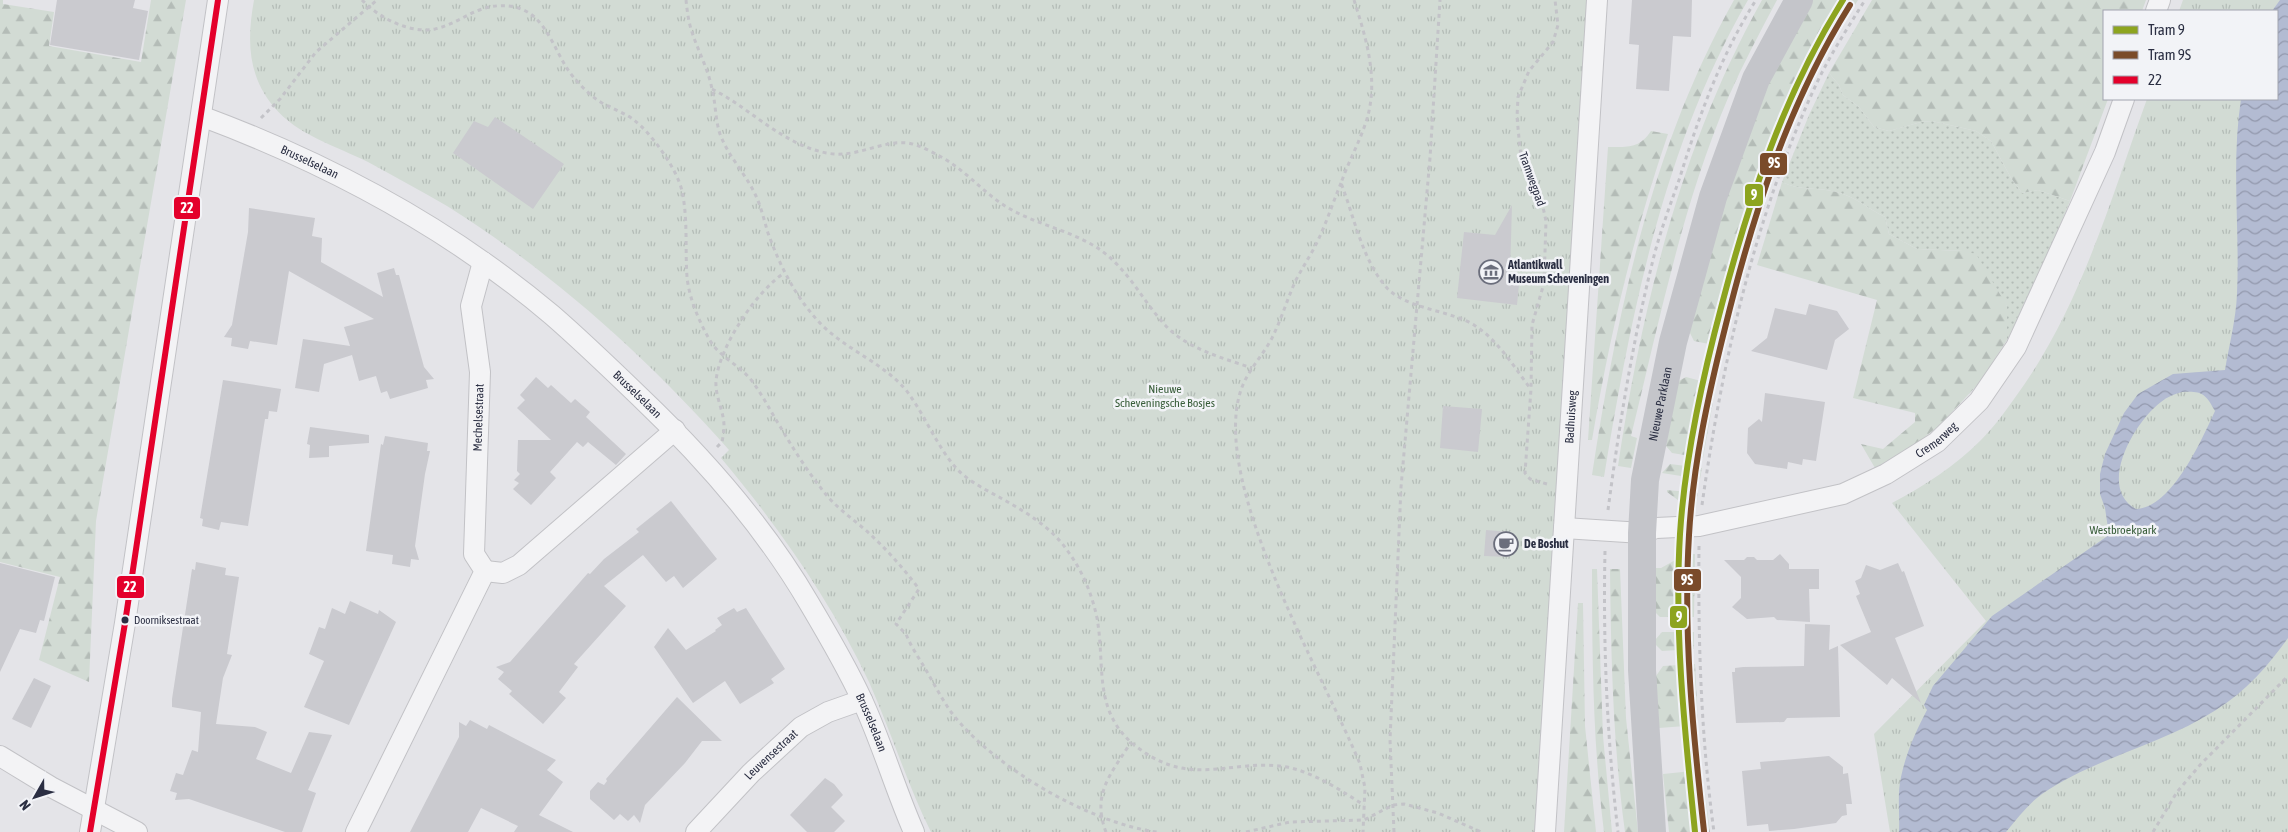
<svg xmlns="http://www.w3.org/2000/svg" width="2288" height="832" viewBox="0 0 2288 832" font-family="'Asap Condensed',sans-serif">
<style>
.grass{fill:url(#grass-dots)}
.forest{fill:url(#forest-firs)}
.park{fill:url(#park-tufts)}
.water{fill:url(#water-waves);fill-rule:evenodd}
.building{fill:#cacacf}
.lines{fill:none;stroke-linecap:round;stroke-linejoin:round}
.street-casing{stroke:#c2c2c6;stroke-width:22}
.path{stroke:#c3c3c8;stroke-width:3;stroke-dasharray:4 4;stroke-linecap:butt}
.street{stroke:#f3f3f5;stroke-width:20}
.secondary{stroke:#c4c5ca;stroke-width:28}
.bus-1-casing{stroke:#f2f3f7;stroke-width:10}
.bus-1{stroke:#e4002b;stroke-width:6}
.tram-1-casing{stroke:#f2f3f7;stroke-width:10}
.tram-2-casing{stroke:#f2f3f7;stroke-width:10}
.tram-1{stroke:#8da41f;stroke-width:6}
.tram-2{stroke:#7a4b2a;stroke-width:6}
.bus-dot{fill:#2a2e42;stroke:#f2f3f7;stroke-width:2}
.labels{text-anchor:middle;stroke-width:5;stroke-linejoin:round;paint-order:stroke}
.bus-label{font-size:11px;fill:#2a2e42;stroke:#f2f3f7;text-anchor:start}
.street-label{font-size:12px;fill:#2a2e42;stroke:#f2f3f7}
.poi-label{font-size:12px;font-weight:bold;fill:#2a2e42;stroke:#f2f3f7;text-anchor:start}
.park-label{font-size:12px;fill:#385d39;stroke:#f2f3f7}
.line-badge{stroke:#f2f3f7;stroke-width:2}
.badge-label{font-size:14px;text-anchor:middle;font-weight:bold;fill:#fff}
</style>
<defs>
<pattern id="grass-dots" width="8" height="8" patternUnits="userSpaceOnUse" patternTransform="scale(1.25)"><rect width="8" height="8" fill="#d2dbd4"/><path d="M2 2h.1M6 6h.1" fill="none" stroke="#b4bcb7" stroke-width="1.8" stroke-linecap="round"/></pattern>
<pattern id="forest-firs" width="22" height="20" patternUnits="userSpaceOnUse" patternTransform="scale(1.25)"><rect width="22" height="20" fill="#d2dbd4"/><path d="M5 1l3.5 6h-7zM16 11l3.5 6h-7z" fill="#b4bcb7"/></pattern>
<pattern id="park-tufts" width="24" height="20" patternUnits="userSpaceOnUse" patternTransform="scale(1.25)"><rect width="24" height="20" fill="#d2dbd4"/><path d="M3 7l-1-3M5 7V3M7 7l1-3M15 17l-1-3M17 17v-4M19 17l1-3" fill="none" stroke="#b4bcb7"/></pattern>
<pattern id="water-waves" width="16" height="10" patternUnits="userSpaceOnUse" patternTransform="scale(1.25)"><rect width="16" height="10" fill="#b3bbd2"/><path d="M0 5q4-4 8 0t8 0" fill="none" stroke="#9298ac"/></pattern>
</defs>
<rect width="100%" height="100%" fill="#e4e4e8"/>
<path class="grass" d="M1829,73L1839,85L1843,95L1859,107L1874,127L1889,131L1921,122L1932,121L1976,131L1991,141L2011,178L2022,193L2038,190L2070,201L2030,298L2007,340V306L1963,251L1917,249L1889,234L1885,217C1868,209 1855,196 1836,192C1818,187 1799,191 1782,182L1809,115Z"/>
<g class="forest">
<polygon points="0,0 3,0 3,4 54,12 49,46 141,62 151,0 186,0 96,521 89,682 39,660 60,577 0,562"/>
<path d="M1734,0H1748C1664,145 1631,313 1604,477L1592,475C1617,312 1652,146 1734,0Z"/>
<path d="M1762,0H1777C1760,32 1743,64 1728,98C1682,206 1659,323 1631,436L1637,438L1631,468L1618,466C1642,305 1682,143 1762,0Z"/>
<path d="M1812,0H1858C1788,109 1757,224 1724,347L1694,341L1689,331C1718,217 1751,101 1812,0Z"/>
<polygon points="1872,0 2146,0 2142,11 2104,11 2104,99 2108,99 2070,201 2038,190 2022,193 2011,178 1991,141 1976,131 1932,121 1921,122 1889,131 1874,127 1859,107 1843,95 1839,85 1829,73"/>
<path d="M1651,131L1668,134C1633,236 1610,334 1592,440H1588L1608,147C1627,147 1639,149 1651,131Z"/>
<path d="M1782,182C1799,191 1818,187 1836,192C1855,196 1868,209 1885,217L1889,234L1917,249L1963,251L1976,254L2007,306V340L1980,382L1941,424L1915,445L1875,468L1861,444L1883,449L1915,422V413L1853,398L1877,300L1757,265Z"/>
<polygon points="1686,377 1716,385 1703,458 1672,453 1666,446 1677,382"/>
<polygon points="1670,464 1702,468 1700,479 1662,473"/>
<polygon points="1667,490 1698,493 1696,509 1690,509 1667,492"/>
<polygon points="1686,554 1695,554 1694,617 1660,617 1653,610 1654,568 1661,568"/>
<path d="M1592,569H1597L1603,736L1612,832H1604C1593,744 1592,657 1592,569Z"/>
<path d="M1610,569H1620L1626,718L1638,832H1625C1613,745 1611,657 1610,569Z"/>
<polygon points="1578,603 1583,603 1585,726 1596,832 1564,832"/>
<polygon points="1662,632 1694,632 1694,649 1662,651 1654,643 1655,640"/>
<polygon points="1695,664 1698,725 1659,728 1656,676 1663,666"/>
<polygon points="1702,770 1710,832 1669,832 1663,774"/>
</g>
<g class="park">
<path d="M254,0H1587L1535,832H931C907,784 891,731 869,682C831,601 778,526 721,458L729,450C647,357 552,272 447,206C421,191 394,176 368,162C336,146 297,135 274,107C247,75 247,39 254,0Z"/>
<path d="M2183,0H2288V832H1890L1874,734L1986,621L1892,503C1924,486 1955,466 1981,440C1994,427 2004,413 2014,399C2080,310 2110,201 2147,99H2277V11H2179Z"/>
</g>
<path class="water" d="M2280,0H2288V638C2269,665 2245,692 2216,710C2162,745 2096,757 2042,794C2028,804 2017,819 2006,832H1899C1900,813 1897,795 1901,777C1906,753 1916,731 1927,710L1924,705L1933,686L1992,616L2109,535L2105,508L2100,494V474L2105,454L2124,413L2138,394L2173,374L2225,370C2229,346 2236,319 2237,294C2240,229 2231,164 2241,99H2277V11H2272ZM2182,392C2202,391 2205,393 2215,411C2202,439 2172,508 2136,509C2096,487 2135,421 2161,402C2167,397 2174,394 2182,392Z"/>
<g class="building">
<polygon points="57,0 135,0 133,8 148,11 139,60 50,45"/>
<polygon points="1632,0 1692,0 1691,37 1673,36 1669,91 1636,89 1639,45 1629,44"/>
<polygon points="495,117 564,164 533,209 453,153 474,121 488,127"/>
<polygon points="1512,205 1510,275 1519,284 1517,305 1457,298 1464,232 1495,235"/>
<polygon points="249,208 315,218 312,236 322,238 321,262 383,297 377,273 394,268 396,275 399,275 424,367 434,379 426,380 428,388 390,399 387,391 381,393 376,376 359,381 352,355 324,364 319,392 295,388 303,339 350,346 344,327 374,319 289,271 277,345 250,341 248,349 231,346 232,338 224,337 232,325 248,232"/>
<polygon points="1809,304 1837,311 1849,329 1835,340 1827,370 1751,351 1767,338 1775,308 1806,315"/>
<polygon points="536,377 548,388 551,385 571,403 575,399 590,412 586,417 626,454 616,465 588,442 583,447 577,442 550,472 556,478 531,505 513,489 519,483 514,480 520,474 517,471 518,440 551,440 517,408 525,400 520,395"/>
<polygon points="223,380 281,389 277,412 269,411 268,419 265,419 248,526 221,522 219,530 202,526 203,519 200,518"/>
<polygon points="1765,393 1825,402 1816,461 1803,459 1802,465 1788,462 1787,469 1755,464 1747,453 1748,428 1759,419 1762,422"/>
<polygon points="1443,406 1482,409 1478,452 1440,448"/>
<polygon points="310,427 369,435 369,443 329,446 329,457 309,458 310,445 307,444"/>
<polygon points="385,436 428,443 427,451 430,451 425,474 415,546 419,560 411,559 410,567 392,564 393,555 366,551 381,444 383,445"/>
<polygon points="671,501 717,559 683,588 674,576 666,582 643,555 604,586 626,606 574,664 578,667 559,692 566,698 543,724 509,694 512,691 498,679 504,672 496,667 510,662 588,573 590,574 604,559 639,532 636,529"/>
<polygon points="1486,530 1510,532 1509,557 1484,556"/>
<polygon points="1780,554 1789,564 1789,569 1819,569 1819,589 1809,589 1810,622 1777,620 1774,617 1747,619 1732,607 1741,598 1741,577 1724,560 1744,560 1747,557 1754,557 1757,560 1773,560"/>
<polygon points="196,562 226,568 225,575 239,577 227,654 232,655 223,678 216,724 255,727 267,732 256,759 291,773 309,732 332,735 308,790 316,793 302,832 285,832 189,799 175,800 177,793 170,791 176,773 183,775 192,750 198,752 201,712 172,707 172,699 192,569 195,570"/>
<polygon points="0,563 55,577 44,621 40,620 36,633 20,629 0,672"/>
<polygon points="1898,563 1902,572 1904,571 1924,626 1895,638 1921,703 1892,678 1887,685 1840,645 1871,632 1856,596 1860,594 1855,581 1861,578 1866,565 1880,570"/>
<polygon points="350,601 378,614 379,610 396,622 349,725 304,707 324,661 309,654 319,627 325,629 332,608 345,614"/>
<polygon points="734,608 737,612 746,608 785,669 771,679 774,683 740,704 725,681 693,703 654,647 668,628 686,650 716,631 715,630 722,625 717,618"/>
<polygon points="1805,624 1830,625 1829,650 1838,646 1840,717 1787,718 1784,722 1736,723 1732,672 1735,672 1735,668 1743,667 1804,666"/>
<polygon points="34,678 51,686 31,728 12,719"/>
<polygon points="677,697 722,741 702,741 685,763 645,805 640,823 634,815 628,821 620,814 614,820 590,799 590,791 598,782 604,785 607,781 606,779"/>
<polygon points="470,720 487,729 489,725 556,760 547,770 563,782 539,815 573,832 514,832 518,826 481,808 468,832 410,832 459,737 459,722 466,726"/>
<polygon points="1829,756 1843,767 1843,774 1848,773 1852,804 1846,804 1847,815 1842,816 1836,823 1794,829 1769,831 1768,824 1747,826 1742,771 1761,769 1760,762"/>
<polygon points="825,778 834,784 843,795 831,807 845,821 834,832 807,832 790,815"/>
</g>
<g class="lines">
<g class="street-casing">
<g id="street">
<polyline points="2156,11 2160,0"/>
<path id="s1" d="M201,116C327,163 449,228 552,315C582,341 611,369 640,397C704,458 764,526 809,603C828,635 847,667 862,700C882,743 895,789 914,832"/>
<path id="s2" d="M1564,528L1642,533L1656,528L1699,526L1843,494L1886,474L1937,442L1979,401L2016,347L2105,152L2124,99"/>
<polyline points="485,571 503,573 519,565 675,430"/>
<polyline points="0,756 51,787 137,832"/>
<polyline points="90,832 125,623 218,0"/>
<path id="s3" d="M356,832L485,571L474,554L480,372L471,306L483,262"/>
<path id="s4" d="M696,832L751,773L801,727L828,712L862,700"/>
<path id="s5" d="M1545,832L1597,0"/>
</g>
</g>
<g class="path">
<path d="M362,0C379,18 410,34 435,29C465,22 479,0 516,7C521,9 527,11 532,15C552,31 558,60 575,79C583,88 592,97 602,103C613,109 625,113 634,120C652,134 677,169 682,191C688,219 685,248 687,277C689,297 698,319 708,337C718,357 739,364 752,381C763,396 771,412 781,428C794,450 808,472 824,492C836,508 856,521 871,535C889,552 904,569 919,589L896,624L906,634C911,647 919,658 926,670C934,684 942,699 951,712C993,767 1089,823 1157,832"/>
<path d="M686,0C687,9 688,19 691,29C697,49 708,68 712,89C716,104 715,119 720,134C728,156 745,173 755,194C761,206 764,220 768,233C780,266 795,296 819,322C845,350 887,364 909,394C926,418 937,446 956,468C967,480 984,489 999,497C1024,511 1050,526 1067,550C1082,570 1092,594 1097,618C1106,668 1091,715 1141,750C1194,788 1232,758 1287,767C1315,773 1340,790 1364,805"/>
<path d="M1354,0C1367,41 1380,83 1365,125C1358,145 1348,163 1341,183C1354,216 1362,260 1387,288C1407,309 1449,310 1474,325C1498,340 1514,367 1530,388"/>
<path d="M712,89C750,108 783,145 827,153C855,159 881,140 908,143C920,145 932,152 943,158C966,171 983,192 1005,206C1037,226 1078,231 1107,255C1131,275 1144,302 1165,325C1187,349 1223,358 1252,368"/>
<polyline points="261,118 280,99 316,52 377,0"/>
<path d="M1341,183C1334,200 1328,218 1320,236C1313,252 1303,266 1295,282C1287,300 1281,320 1272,338C1262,357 1246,372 1240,393C1212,487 1323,674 1360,764L1365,788L1363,832"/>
<path d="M717,447L722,442C723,437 724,431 724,426C724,411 715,397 716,381C719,347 756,292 784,273"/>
<polyline points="1547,484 1530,479 1525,473 1531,389 1532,325 1544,283 1546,221 1541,198 1523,163 1520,149 1517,117 1518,97 1529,71 1553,42 1558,25 1555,0"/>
<path d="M1702,505C1722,363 1754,220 1814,89C1828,58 1847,29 1865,0"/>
<path d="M1608,510C1619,427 1632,345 1652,264C1659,234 1670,206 1680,177C1699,116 1721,55 1756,0"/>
<path d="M1699,546C1698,642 1701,737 1714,832"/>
<path d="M1605,551C1603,645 1607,738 1618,832"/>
<path d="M1106,832C1091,793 1112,773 1131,742"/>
<polyline points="1246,832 1290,822 1364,820 1393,805 1404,804 1438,813 1481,832"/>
<polyline points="1394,832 1390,740 1401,487 1430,158 1440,0"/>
<polyline points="2153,832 2177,792 2200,765 2288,676"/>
</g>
<use href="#street" class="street"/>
<path class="secondary" id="s6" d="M1652,832L1642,670V533L1645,480L1673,342L1713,197L1756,79L1799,0"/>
<g class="bus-1-casing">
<polyline id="bus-1" points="90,832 125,623 218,0"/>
</g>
<use href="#bus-1" class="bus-1"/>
<g class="tram-1-casing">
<path id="tram-1" d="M1695,832C1685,733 1674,634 1680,534C1685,456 1702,379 1722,304C1750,197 1784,94 1843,0"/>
</g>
<g class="tram-2-casing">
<path id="tram-2" d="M1704,831C1693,733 1683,634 1689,535C1693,465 1708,396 1725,328C1753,214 1788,104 1850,5"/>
</g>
<use href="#tram-1" class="tram-1"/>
<use href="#tram-2" class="tram-2"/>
</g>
<defs>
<g id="museum-ring" transform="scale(1.25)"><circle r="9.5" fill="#f2f3f7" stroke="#6b6e7c" stroke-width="1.5"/><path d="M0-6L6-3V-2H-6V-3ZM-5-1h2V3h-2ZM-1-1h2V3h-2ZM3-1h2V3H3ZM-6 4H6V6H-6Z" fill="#6b6e7c"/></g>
<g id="cafe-ring" transform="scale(1.25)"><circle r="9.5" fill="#f2f3f7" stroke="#6b6e7c" stroke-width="1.5"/><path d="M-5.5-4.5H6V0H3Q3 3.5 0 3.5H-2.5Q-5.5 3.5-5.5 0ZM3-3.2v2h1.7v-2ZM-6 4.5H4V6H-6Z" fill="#6b6e7c"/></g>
</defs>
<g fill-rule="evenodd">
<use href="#museum-ring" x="1491" y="272"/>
<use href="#cafe-ring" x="1506" y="544"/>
</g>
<circle class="bus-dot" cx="125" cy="620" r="4.5"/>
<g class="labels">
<g class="bus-label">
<text x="134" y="624">Doorniksestraat</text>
</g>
<g class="street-label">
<text dy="4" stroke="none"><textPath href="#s1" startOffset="118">Brusselselaan</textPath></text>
<text transform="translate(1532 179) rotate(70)" y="4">Tramwegpad</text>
<text dy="4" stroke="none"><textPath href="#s1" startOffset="522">Brusselselaan</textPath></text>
<text dy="4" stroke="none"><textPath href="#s6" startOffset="430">Nieuwe Parklaan</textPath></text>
<text dy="4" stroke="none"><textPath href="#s5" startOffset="416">Badhuisweg</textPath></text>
<text dy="4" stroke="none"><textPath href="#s3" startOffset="448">Mechelsestraat</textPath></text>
<text dy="4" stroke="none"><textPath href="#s2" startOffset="392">Cremerweg</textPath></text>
<text dy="4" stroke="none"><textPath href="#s1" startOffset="928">Brusselselaan</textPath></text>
<text dy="4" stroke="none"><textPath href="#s4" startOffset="108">Leuvensestraat</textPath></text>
</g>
<g class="poi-label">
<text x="1508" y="269">Atlantikwall<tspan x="1508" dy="14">Museum Scheveningen</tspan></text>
<text x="1524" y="548">De Boshut</text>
</g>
<g class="park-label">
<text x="1165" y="393">Nieuwe<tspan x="1165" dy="14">Scheveningsche Bosjes</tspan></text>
<text x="2123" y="534">Westbroekpark</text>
</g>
</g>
<g class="line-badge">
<rect x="1759" y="152" width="29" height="24" rx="5" fill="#7a4b2a"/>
<rect x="1744" y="183" width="20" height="24" rx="5" fill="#8da41f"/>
<rect x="173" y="196" width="28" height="24" rx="5" fill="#e4002b"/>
<rect x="1673" y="568" width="29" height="24" rx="5" fill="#7a4b2a"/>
<rect x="116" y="575" width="29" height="24" rx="5" fill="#e4002b"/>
<rect x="1669" y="605" width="19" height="24" rx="5" fill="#8da41f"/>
</g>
<g class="badge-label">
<text x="1774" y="168">9S</text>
<text x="1754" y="200">9</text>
<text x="187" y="213">22</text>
<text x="1687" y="585">9S</text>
<text x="130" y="592">22</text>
<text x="1679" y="622">9</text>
</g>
<rect x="2103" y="10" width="175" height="90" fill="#f2f3f7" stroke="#a2a4af"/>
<rect x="2113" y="26" width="25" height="8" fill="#8da41f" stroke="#a2a4af"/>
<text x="2148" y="35" font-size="15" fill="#2a2e42">Tram 9</text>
<rect x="2113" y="51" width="25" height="8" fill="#7a4b2a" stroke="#a2a4af"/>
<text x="2148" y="60" font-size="15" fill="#2a2e42">Tram 9S</text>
<rect x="2113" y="76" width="25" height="8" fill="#e4002b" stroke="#a2a4af"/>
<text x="2148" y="85" font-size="15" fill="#2a2e42">22</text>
<g transform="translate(35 797) rotate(231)" stroke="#f2f3f7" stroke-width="4" paint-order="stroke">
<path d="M0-4L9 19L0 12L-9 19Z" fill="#2a2e42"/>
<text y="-8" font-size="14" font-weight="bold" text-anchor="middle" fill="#2a2e42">N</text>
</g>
</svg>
